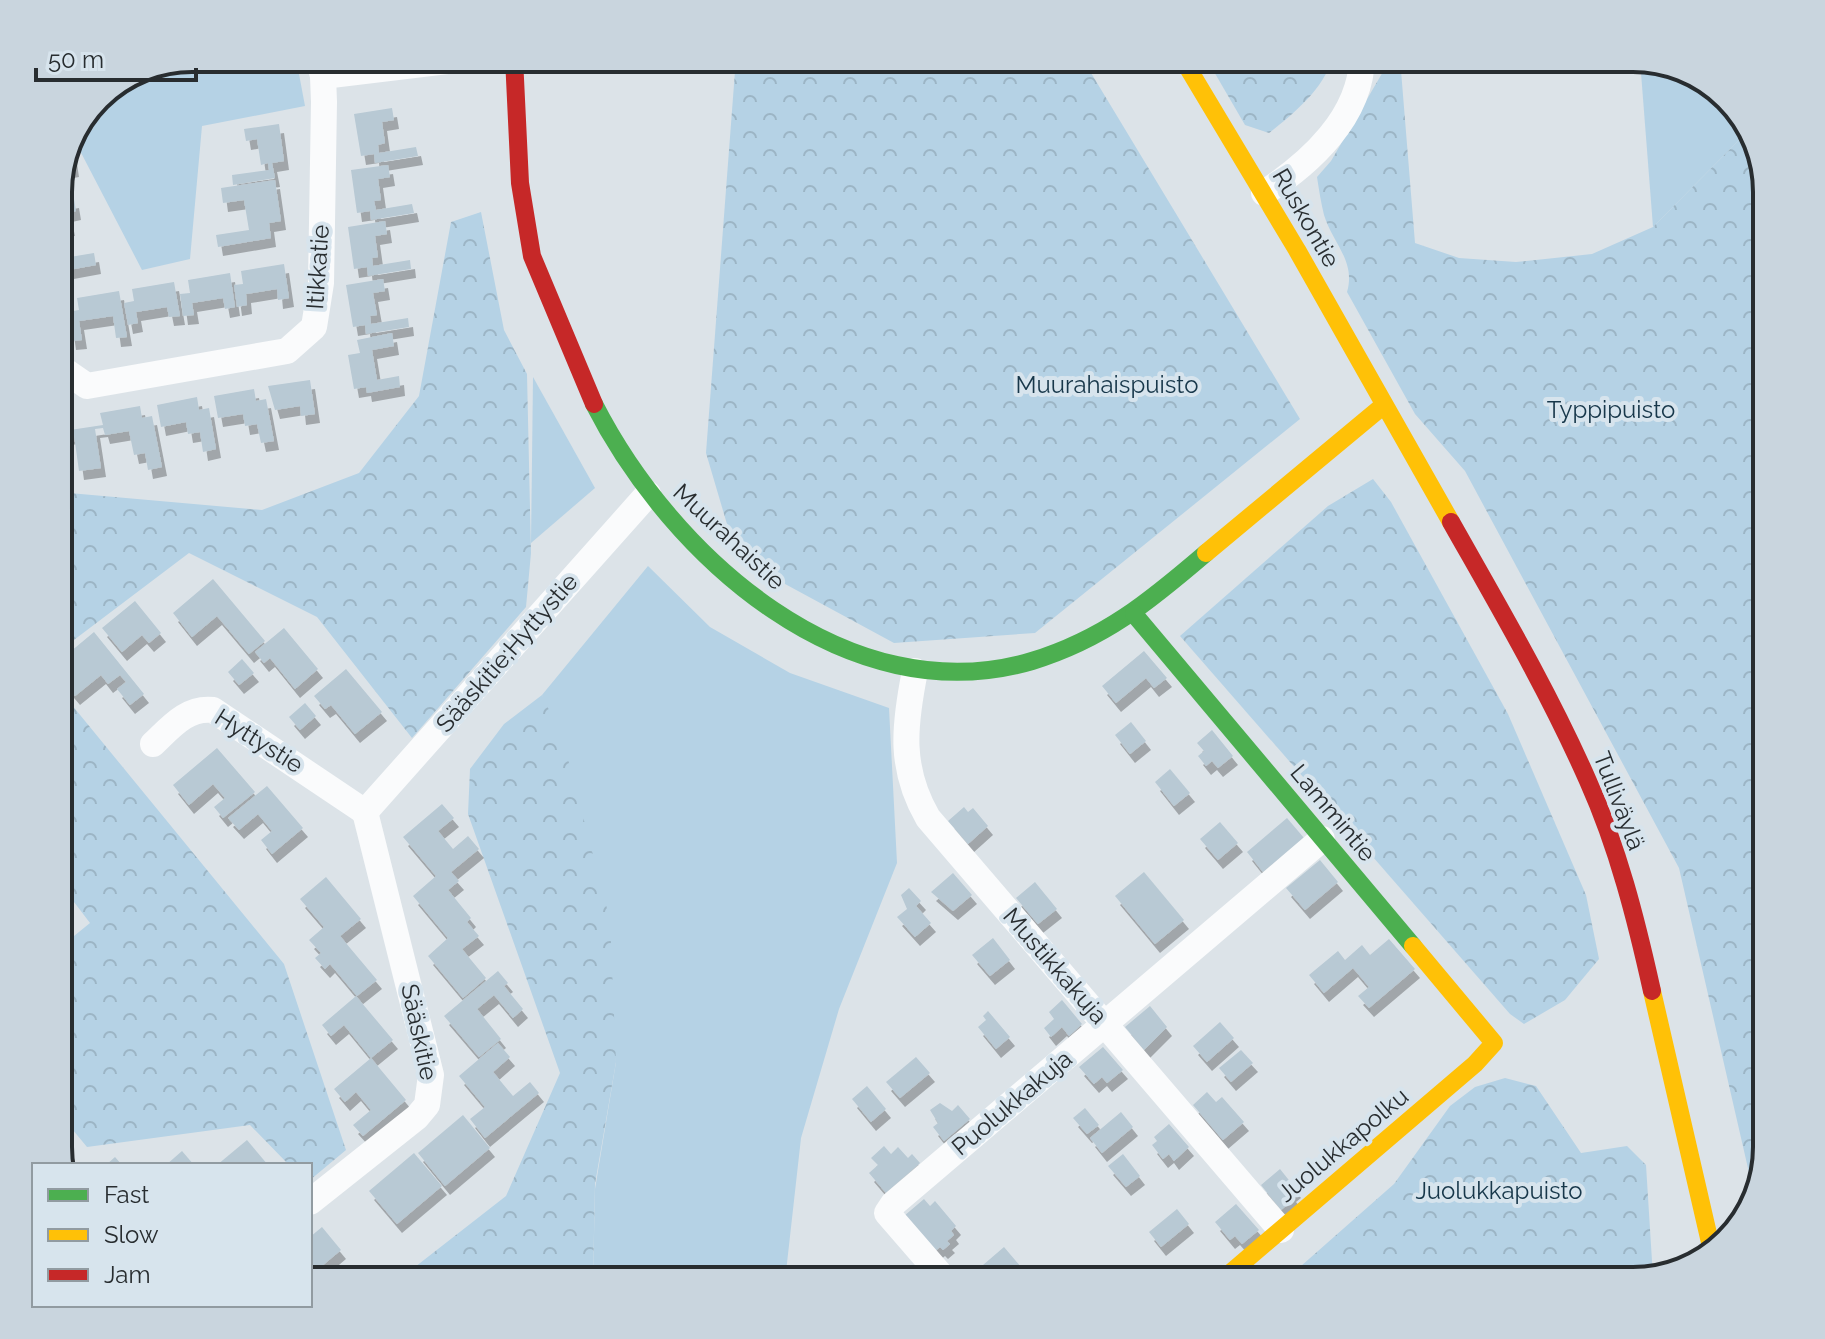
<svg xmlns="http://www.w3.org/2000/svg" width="1825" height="1339" viewBox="0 0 1825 1339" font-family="Raleway,sans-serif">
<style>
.green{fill:#b5d2e5}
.forest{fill:url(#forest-crowns)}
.building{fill:#b8c9d4;filter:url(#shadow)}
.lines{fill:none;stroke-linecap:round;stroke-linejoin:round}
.street{stroke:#fafbfc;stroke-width:26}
.fast{stroke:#4caf50;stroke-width:18}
.slow{stroke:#ffc107;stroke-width:18}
.jam{stroke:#c62828;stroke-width:18}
.labels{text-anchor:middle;stroke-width:8;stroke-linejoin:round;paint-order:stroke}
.street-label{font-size:24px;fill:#282d30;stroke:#d7e4ed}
.park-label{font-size:24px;fill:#17374a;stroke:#d7e4ed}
.rim{fill:none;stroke:#282d30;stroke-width:4}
</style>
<defs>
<pattern id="forest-crowns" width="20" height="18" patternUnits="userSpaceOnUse" patternTransform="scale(2)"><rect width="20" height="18" fill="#b5d2e5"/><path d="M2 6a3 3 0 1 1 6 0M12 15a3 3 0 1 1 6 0" fill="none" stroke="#9cb5c5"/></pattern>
<filter id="shadow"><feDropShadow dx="5" dy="9" stdDeviation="0" flood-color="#0004"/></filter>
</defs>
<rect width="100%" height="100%" fill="#dce3e8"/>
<g class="green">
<polygon points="192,58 296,58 305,106 202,126 190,259 142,270 77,145 103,91"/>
<polygon points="1640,60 1714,85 1750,129 1653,227"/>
<polygon points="533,377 595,488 531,543"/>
<polygon points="648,566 710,627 790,673 889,708 897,863 839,1009 801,1138 785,1281 593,1281 595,1189 616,1062 542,695"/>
</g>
<g class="forest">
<polygon points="736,58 1082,58 1300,419 1035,633 894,643 737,558 706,453"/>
<path d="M1206,58H1332C1325,88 1292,115 1269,133L1245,125Z"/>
<path d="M1391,58H1400L1415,243L1459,258L1516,262L1592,254L1653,227L1750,129L1753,132L1767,191V1148L1753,1190L1679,868L1465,471L1415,414L1347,292C1356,261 1333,244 1324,215C1321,203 1319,190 1317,177L1331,161Z"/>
<polygon points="481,212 504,330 527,374 531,553 526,607 412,738 317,617 189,553 58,652 58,492 262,510 359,473 419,396 451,222"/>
<polygon points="1373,479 1391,502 1508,714 1586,895 1599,959 1565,1000 1524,1024 1510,1014 1180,636 1328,506"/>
<polygon points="58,688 284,964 346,1150 310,1180 310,1165 289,1165 250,1125 87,1147 58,1112 58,949 90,923 58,881"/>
<polygon points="542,695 563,740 610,920 616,1062 595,1184 593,1281 397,1281 506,1196 560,1073 468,814 470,769 504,724"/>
<polygon points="1505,1078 1536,1086 1581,1153 1627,1146 1646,1165 1653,1277 1633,1281 1284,1281 1394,1184 1450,1106 1475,1087"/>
</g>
<g class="building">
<polygon points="392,108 394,120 382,122 385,143 378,145 379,153 416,147 418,156 375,163 374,154 361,156 354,114"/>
<polygon points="279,124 284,161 272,163 275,178 233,185 232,175 269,170 268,163 261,165 257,139 246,141 244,129"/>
<polygon points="72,155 74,168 64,170 70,159"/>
<polygon points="388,165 390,177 378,179 381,200 374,201 376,210 412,204 414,213 371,220 370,211 357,213 351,170"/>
<polygon points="275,180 281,221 269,223 271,238 218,247 216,235 249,230 244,200 223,203 221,188"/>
<polygon points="74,199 76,211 67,213 70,227 60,228 65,253 58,254 58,202"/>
<polygon points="385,221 387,234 375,236 378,257 372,258 373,266 410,260 411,269 368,276 367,267 354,269 348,227"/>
<polygon points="94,253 96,265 58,272 58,259"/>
<polygon points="284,264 289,298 278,300 277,289 246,294 247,305 237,307 234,285 243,284 241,271"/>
<polygon points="230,273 235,307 225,309 223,298 192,303 194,315 183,316 180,294 190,293 188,280"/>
<polygon points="383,279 385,291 373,293 377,315 370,316 371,324 408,318 409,327 366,334 365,325 353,327 346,285"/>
<polygon points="174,282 180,316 169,317 167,307 136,312 138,323 128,325 124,303 134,301 132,289"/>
<polygon points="119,291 127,337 116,338 113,316 79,321 82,340 71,341 67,312 79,310 77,298"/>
<polygon points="392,333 394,346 372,350 377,380 399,376 400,387 367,393 366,387 354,389 348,355 360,353 357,340"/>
<polygon points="310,380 315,414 301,416 300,406 275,410 268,386"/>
<polygon points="254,389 256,401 266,399 274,441 261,443 257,424 245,426 243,414 218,418 214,396"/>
<polygon points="197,397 199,410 209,408 216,449 203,452 200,432 188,434 186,422 161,427 157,405"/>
<polygon points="140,406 142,418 152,416 162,467 148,470 145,453 134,455 129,431 105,435 103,428 95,429 101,468 79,471 74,435 66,436 67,442 58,443 58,418 68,417 70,430 103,425 100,413"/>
<polygon points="213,579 265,641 249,654 217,616 192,637 173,613"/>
<polygon points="135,601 161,633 149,643 142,635 122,652 102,628"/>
<polygon points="284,628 318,669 295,689 270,658 264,663 255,652"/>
<polygon points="94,632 144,694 130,705 117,689 126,682 120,675 108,684 101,675 75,696 58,676 58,662"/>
<polygon points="1144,651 1167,678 1154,688 1146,678 1116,703 1102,686"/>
<polygon points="242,659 254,673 239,685 228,672"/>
<polygon points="346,669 382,712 355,734 331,705 325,709 314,696"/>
<polygon points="305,703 316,716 300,730 289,717"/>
<polygon points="1131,722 1146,741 1130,754 1115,735"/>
<polygon points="1212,730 1233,756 1218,768 1212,761 1206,766 1198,756 1204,751 1197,743"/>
<polygon points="217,748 255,792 223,818 214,807 225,798 213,784 189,805 173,785"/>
<polygon points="1170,769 1190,793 1174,806 1155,782"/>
<polygon points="267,786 303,828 272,854 261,840 272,831 258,814 239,830 228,818"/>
<polygon points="442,804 454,818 438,831 453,849 468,836 479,849 451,872 459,881 448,890 471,918 467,922 479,936 462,949 486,978 463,998 428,956 448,938 413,896 436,876 403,837"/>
<polygon points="964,807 968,812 973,808 988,826 968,844 948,821"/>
<polygon points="1287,818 1304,838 1263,872 1247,852"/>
<polygon points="1220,822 1238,843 1218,860 1200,839"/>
<polygon points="1320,860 1338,882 1305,910 1286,888"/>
<polygon points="1144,872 1184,920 1155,944 1115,896"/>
<polygon points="953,873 972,895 953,911 931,892"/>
<polygon points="326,877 361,919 340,936 377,980 357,996 330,964 325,969 315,958 321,953 309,940 324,927 300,899"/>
<polygon points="1035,882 1057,909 1038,924 1016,898"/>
<polygon points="909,888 921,901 916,906 931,923 915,937 897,917 907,909 901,895"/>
<polygon points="993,938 1010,960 990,976 972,955"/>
<polygon points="1389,939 1415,969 1369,1008 1358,996 1369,987 1353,968 1324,993 1309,975 1338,951 1345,960 1362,945 1370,955"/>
<polygon points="498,971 508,983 504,986 523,1009 513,1018 494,995 477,1009 501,1039 479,1057 444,1016"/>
<polygon points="356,996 393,1040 371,1058 344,1025 331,1036 322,1025"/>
<polygon points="1062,1000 1082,1024 1069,1036 1062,1027 1051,1037 1044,1028 1054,1019 1049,1012"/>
<polygon points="1150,1006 1167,1027 1144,1050 1125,1027"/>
<polygon points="988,1011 1010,1037 996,1049 978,1027 986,1020 983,1016"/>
<polygon points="1220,1022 1234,1038 1207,1062 1193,1046"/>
<polygon points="498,1043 510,1057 493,1072 513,1096 530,1082 539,1093 485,1138 470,1119 485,1107 459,1076"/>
<polygon points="1103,1047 1123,1070 1107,1083 1102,1077 1094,1084 1079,1067"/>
<polygon points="1241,1050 1253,1063 1231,1082 1219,1068"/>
<polygon points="916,1057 930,1073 900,1098 886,1082"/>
<polygon points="371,1058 406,1100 363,1136 353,1125 371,1110 356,1092 345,1102 334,1089"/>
<polygon points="867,1086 886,1109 871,1122 852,1099"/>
<polygon points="1207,1092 1216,1102 1222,1097 1244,1122 1223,1140 1193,1105"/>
<polygon points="940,1103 952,1111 958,1105 970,1119 944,1141 933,1127 938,1123 930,1110"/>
<polygon points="1085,1108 1099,1125 1087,1134 1073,1118"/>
<polygon points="1121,1112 1133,1127 1102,1153 1090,1138"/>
<polygon points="463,1115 490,1148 445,1186 418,1153"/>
<polygon points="1169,1124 1189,1147 1174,1161 1169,1154 1163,1159 1152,1145 1157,1141 1154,1137"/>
<polygon points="247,1140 268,1165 217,1165"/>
<polygon points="884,1146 891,1154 898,1147 908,1158 912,1154 920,1163 886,1193 869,1173 878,1165 871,1158"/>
<polygon points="182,1151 194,1165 166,1165"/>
<polygon points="414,1153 442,1186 397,1224 369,1191"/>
<polygon points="1123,1154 1140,1176 1126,1187 1108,1166"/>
<polygon points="115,1157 122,1165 106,1165"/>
<polygon points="1280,1169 1296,1189 1291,1193 1295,1198 1281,1210 1261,1185"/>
<polygon points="924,1199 930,1206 935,1201 956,1226 951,1231 954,1235 947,1241 950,1244 943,1250 940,1247 934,1252 904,1216"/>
<polygon points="1236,1204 1259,1230 1242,1244 1235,1236 1230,1240 1215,1222"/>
<polygon points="1177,1209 1189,1224 1161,1247 1149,1232"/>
<polygon points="322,1227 341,1250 310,1276 310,1237"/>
<polygon points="1004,1247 1033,1281 994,1281 988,1275 983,1280 976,1271"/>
</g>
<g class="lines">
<g class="street">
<polyline points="323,76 472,58"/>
<path d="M1264,193C1310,163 1361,117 1362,58"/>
<polyline points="58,366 87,386 287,351 314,327 321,283 324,102 323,76 318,58"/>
<path d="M915,671C904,726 899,768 928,818L1281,1230"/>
<path d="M153,744C171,727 187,707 213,710L365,812"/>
<polyline points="365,812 648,494"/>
<polyline points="310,1202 417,1117 427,1105 431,1075 365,812"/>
<polyline points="946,1281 887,1213 893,1204 1322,839"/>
</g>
<g class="fast">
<path d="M594,404C672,557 848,715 1032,661C1104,639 1150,601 1206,553"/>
<polyline points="1134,614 1413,946"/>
</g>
<g class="slow">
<polyline points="1182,58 1297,250 1451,522"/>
<polyline points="1206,553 1384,405"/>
<polyline points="1652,991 1712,1251"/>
<polyline points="1221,1281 1475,1064 1494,1043 1413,946"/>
</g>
<g class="jam">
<polyline points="514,58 520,183 532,256 594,404"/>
<path d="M1451,522C1499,607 1549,692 1588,781C1618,848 1636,919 1652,991"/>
</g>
</g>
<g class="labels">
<g class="street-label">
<text transform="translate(1306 218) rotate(60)" y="8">Ruskontie</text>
<text transform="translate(318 267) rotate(-86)" y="8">Itikkatie</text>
<text transform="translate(729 537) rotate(43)" y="8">Muurahaistie</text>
<text transform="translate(507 653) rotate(-49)" y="8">Sääskitie;Hyttystie</text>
<text transform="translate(259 741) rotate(32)" y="8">Hyttystie</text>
<text transform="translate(1619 801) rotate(69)" y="8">Tulliväylä</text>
<text transform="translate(1333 813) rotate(50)" y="8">Lammintie</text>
<text transform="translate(1055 966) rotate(49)" y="8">Mustikkakuja</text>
<text transform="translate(419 1032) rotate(78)" y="8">Sääskitie</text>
<text transform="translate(1012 1103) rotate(-40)" y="8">Puolukkakuja</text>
<text transform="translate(1343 1145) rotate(-40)" y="8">Juolukkapolku</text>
</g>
<g class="park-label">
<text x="1107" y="393">Muurahaispuisto</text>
<text x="1611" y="418">Typpipuisto</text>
<text x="1499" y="1199">Juolukkapuisto</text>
</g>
</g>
<path d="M0 0H1825V1339H0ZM192 72H1633A120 120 0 0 1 1753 192V1147A120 120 0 0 1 1633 1267H192A120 120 0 0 1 72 1147V192A120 120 0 0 1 192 72Z" fill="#c9d5de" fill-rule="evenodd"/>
<path class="rim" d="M192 72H1633A120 120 0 0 1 1753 192V1147A120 120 0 0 1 1633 1267H192A120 120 0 0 1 72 1147V192A120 120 0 0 1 192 72Z"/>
<rect x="32" y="1163" width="280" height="144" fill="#d7e4ed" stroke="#919ba1" stroke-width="2"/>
<rect x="48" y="1189" width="40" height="12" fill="#4caf50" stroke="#919ba1" stroke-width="2"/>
<text x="104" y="1203" font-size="24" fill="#282d30">Fast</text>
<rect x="48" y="1229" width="40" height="12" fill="#ffc107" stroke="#919ba1" stroke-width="2"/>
<text x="104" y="1243" font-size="24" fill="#282d30">Slow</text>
<rect x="48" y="1269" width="40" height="12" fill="#c62828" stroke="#919ba1" stroke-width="2"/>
<text x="104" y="1283" font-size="24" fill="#282d30">Jam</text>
<path d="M36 68v12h160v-12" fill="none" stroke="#282d30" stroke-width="4"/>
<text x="48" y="68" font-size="24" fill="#282d30" stroke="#d7e4ed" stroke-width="6" paint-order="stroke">50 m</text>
</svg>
